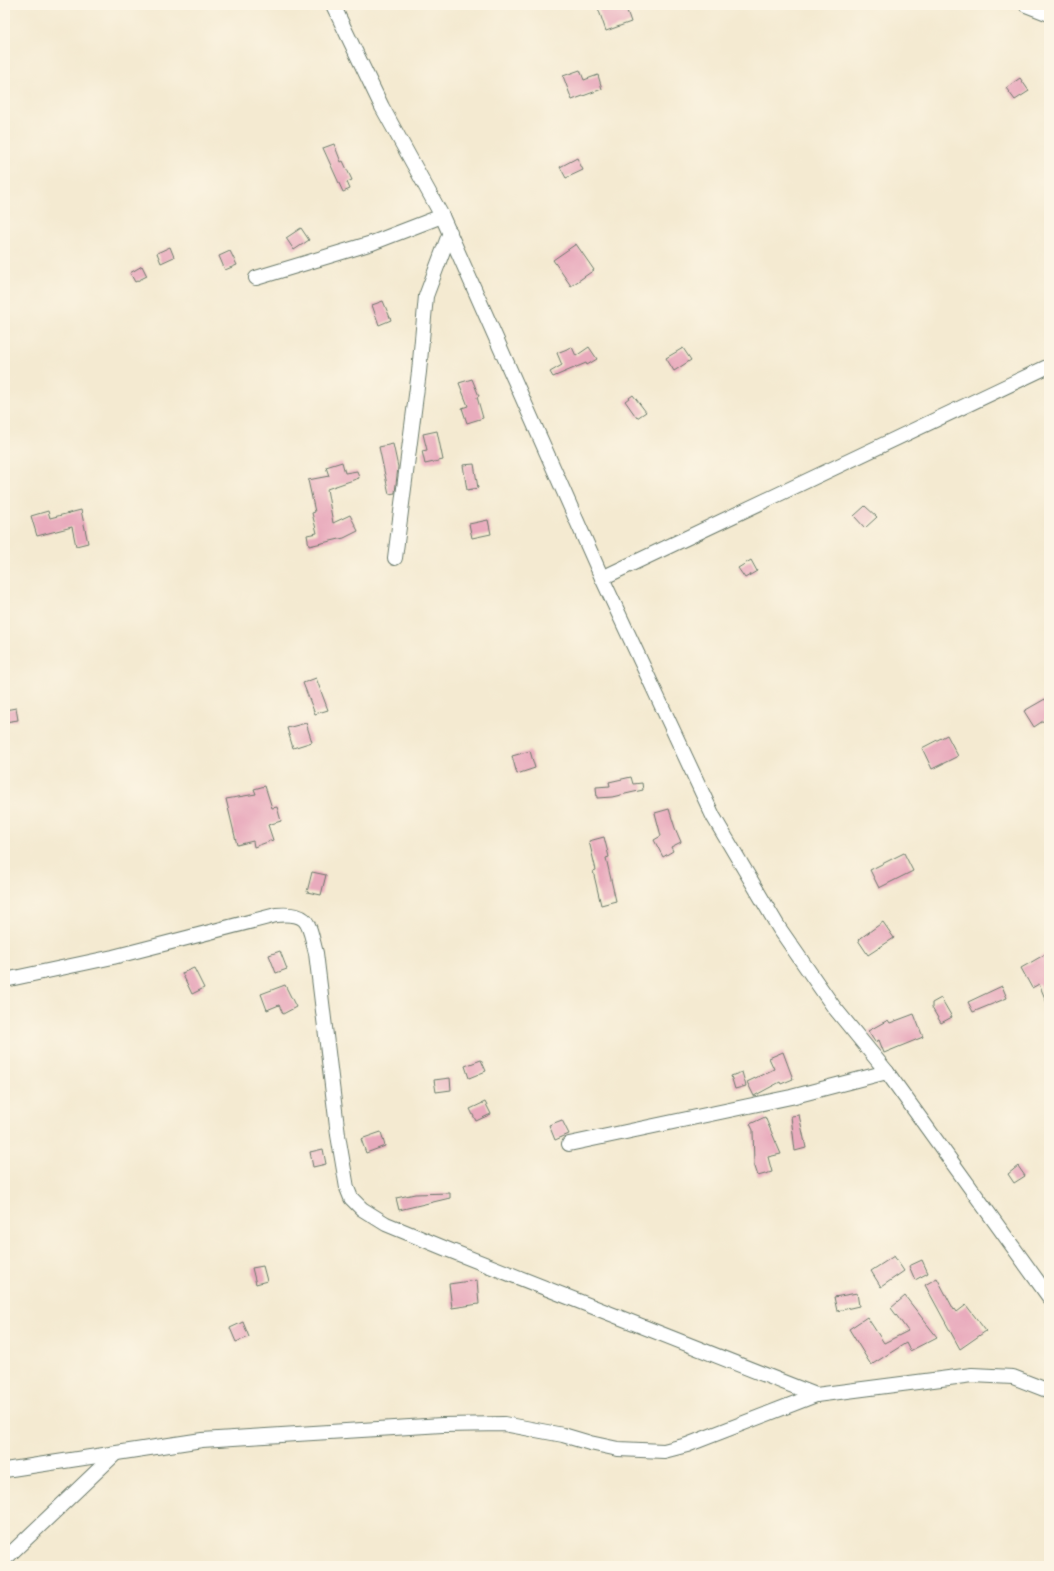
<svg xmlns="http://www.w3.org/2000/svg" width="1054" height="1571" viewBox="0 0 1054 1571" font-family="Delius,sans-serif">
<style>
.building{fill:#e9abbd}
.lines{fill:none;stroke-linecap:round;stroke-linejoin:round}
.minor-casing{stroke:#6a7a6b;stroke-width:16}
.minor{stroke:#fff;stroke-width:14}
</style>
<rect width="100%" height="100%" fill="#fcf5e5"/>
<filter id="ink" filterUnits="userSpaceOnUse"><feTurbulence type="fractalNoise" baseFrequency=".025" numOctaves="2"/><feDisplacementMap in="SourceGraphic" scale="8" xChannelSelector="R" yChannelSelector="G"/><feConvolveMatrix kernelMatrix="1 2 1 2 8 2 1 2 1" color-interpolation-filters="sRGB"/></filter>
<filter id="wash" filterUnits="userSpaceOnUse"><feTurbulence type="fractalNoise" baseFrequency=".012" numOctaves="4" result="noise"/><feDisplacementMap in="SourceGraphic" scale="16" xChannelSelector="R" yChannelSelector="G"/><feGaussianBlur stdDeviation="0.9" result="paint"/><feColorMatrix in="noise" values="0 0 0 0 0 0 0 0 0 0 0 0 0 0 0 0 0 1.4 0 .05"/><feComposite in="paint" operator="in"/></filter>
<g filter="url(#wash)">
<rect width="100%" height="100%" fill="#f4ead1"/>
<g id="blocks">
<g class="building">
<polygon points="597,5 625,5 631,22 606,31"/>
<polygon points="580,70 584,80 598,75 602,89 572,100 563,76"/>
<polygon points="1020,78 1029,91 1015,100 1006,88"/>
<polygon points="334,144 341,162 343,161 352,180 347,182 350,189 343,192 323,148"/>
<polygon points="577,158 583,170 566,178 560,167"/>
<polygon points="301,228 309,240 294,250 286,238"/>
<polygon points="576,244 594,270 571,286 553,260"/>
<polygon points="170,247 174,257 161,263 157,253"/>
<polygon points="230,251 237,265 225,270 219,256"/>
<polygon points="142,266 147,276 135,282 130,273"/>
<polygon points="383,301 391,320 379,325 372,305"/>
<polygon points="572,347 576,356 589,347 597,359 587,365 586,363 553,377 550,372 562,365 557,353"/>
<polygon points="683,348 691,360 674,371 666,358"/>
<polygon points="472,379 479,396 477,397 483,418 467,423 462,408 468,406 459,383"/>
<polygon points="633,395 646,412 637,418 625,401"/>
<polygon points="437,431 443,460 425,464 422,451 427,450 423,434"/>
<polygon points="393,444 398,467 395,493 389,494 379,447"/>
<polygon points="342,462 345,473 357,471 359,478 327,489 333,523 350,515 358,531 344,538 309,546 307,535 317,533 312,513 315,512 308,480 329,476 326,467"/>
<polygon points="474,464 478,488 467,490 463,465"/>
<polygon points="865,506 877,517 865,528 854,516"/>
<polygon points="81,510 88,543 76,546 72,527 37,536 31,516 48,511 50,518"/>
<polygon points="488,520 491,534 472,538 469,524"/>
<polygon points="751,560 757,571 745,578 738,568"/>
<polygon points="316,678 328,710 315,714 303,683"/>
<polygon points="1045,699 1049,705 1049,717 1034,727 1024,711"/>
<polygon points="16,708 18,720 5,722 5,710"/>
<polygon points="306,723 312,742 293,748 287,728"/>
<polygon points="947,735 958,756 932,769 922,748"/>
<polygon points="530,751 535,768 517,774 512,756"/>
<polygon points="631,777 633,784 642,783 643,790 612,797 597,798 596,787 610,786 609,782"/>
<polygon points="265,786 272,808 277,807 281,821 268,825 273,840 254,847 253,841 237,845 226,799 256,794 254,789"/>
<polygon points="669,809 675,828 681,842 671,847 673,851 663,857 654,840 661,836 655,813"/>
<polygon points="604,837 609,857 606,858 616,901 601,905 593,871 596,870 589,841"/>
<polygon points="904,853 913,871 879,888 870,870"/>
<polygon points="312,872 326,875 321,895 307,892"/>
<polygon points="883,922 894,938 868,955 858,940"/>
<polygon points="280,951 287,969 276,973 269,955"/>
<polygon points="1049,952 1049,1008 1039,984 1032,988 1021,968"/>
<polygon points="194,968 204,988 192,994 182,973"/>
<polygon points="285,985 296,1007 283,1014 279,1005 267,1010 261,994"/>
<polygon points="1002,986 1007,998 973,1012 968,1002"/>
<polygon points="941,998 952,1017 941,1023 932,1008 932,1003"/>
<polygon points="914,1014 923,1037 884,1053 879,1040 875,1042 868,1031 888,1020 890,1023"/>
<polygon points="783,1052 793,1079 781,1084 780,1082 754,1096 747,1082 774,1069 769,1058"/>
<polygon points="481,1060 486,1071 469,1078 465,1066"/>
<polygon points="742,1072 746,1086 735,1089 731,1076"/>
<polygon points="450,1078 451,1090 436,1092 434,1080"/>
<polygon points="485,1102 491,1114 476,1121 470,1109"/>
<polygon points="799,1115 806,1148 795,1151 791,1116"/>
<polygon points="765,1117 781,1154 768,1157 772,1172 758,1176 754,1164 753,1130 750,1124"/>
<polygon points="562,1120 569,1134 555,1140 549,1125"/>
<polygon points="381,1132 385,1146 366,1153 361,1139"/>
<polygon points="323,1149 326,1164 313,1167 310,1152"/>
<polygon points="1018,1166 1025,1176 1014,1183 1008,1174"/>
<polygon points="450,1193 450,1198 399,1210 396,1198 415,1194"/>
<polygon points="894,1256 904,1271 881,1287 871,1271"/>
<polygon points="922,1260 928,1273 915,1280 909,1266"/>
<polygon points="263,1266 267,1281 256,1284 252,1268"/>
<polygon points="937,1278 954,1310 955,1309 957,1312 966,1305 986,1331 960,1349 925,1285"/>
<polygon points="477,1280 479,1304 452,1308 449,1284"/>
<polygon points="857,1293 859,1306 837,1311 834,1297"/>
<polygon points="905,1296 937,1337 910,1351 906,1343 871,1365 849,1329 867,1317 884,1343 908,1331 891,1308"/>
<polygon points="243,1322 249,1337 236,1342 230,1328"/>
</g>
</g>
</g>
<g filter="url(#ink)">
<use href="#blocks" fill-opacity="0" stroke="#6a7a6b" stroke-width="1"/>
<g class="lines">
<g class="minor-casing">
<g id="minor">
<polyline points="333,5 382,107 442,216 602,578 713,816 779,928 833,1006 887,1072 1049,1297"/>
<polyline points="1026,5 1049,14"/>
<polyline points="256,278 372,243 442,216"/>
<polyline points="395,558 419,372 426,296 450,232"/>
<polyline points="602,578 1049,366"/>
<path d="M5,980L113,957L276,915C311,912 308,924 316,953L338,1135L347,1188L351,1198L362,1209L386,1224L449,1250L816,1395"/>
<polyline points="569,1144 791,1097 887,1072"/>
<polyline points="5,1470 202,1440 442,1425 504,1424 563,1435 590,1443 618,1449 664,1451 687,1445 816,1395 972,1375 1013,1377 1049,1391"/>
<polyline points="5,1559 115,1454"/>
</g>
</g>
<use href="#minor" class="minor"/>
</g>
</g>
<rect width="1054" height="1571" fill="none" stroke="#fcf5e5" stroke-width="20"/>
</svg>
